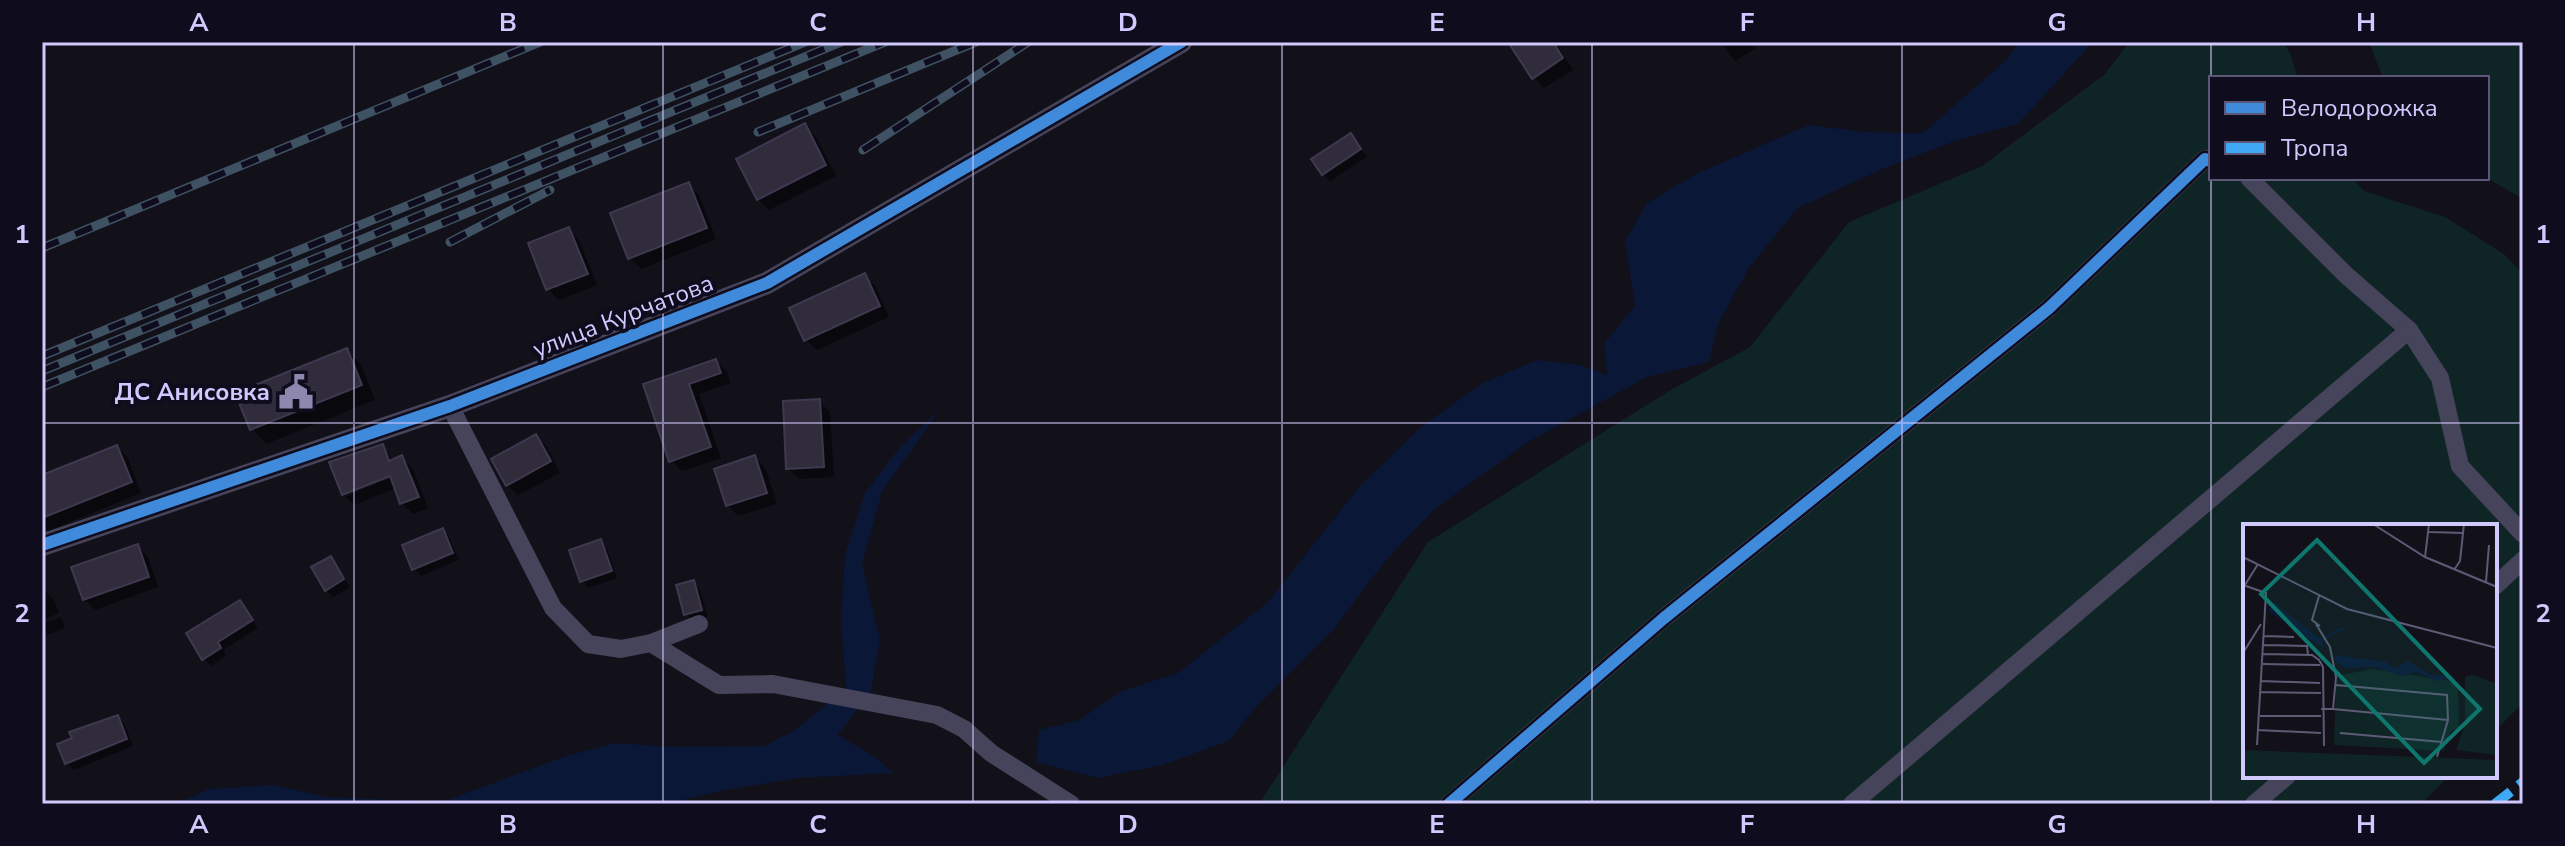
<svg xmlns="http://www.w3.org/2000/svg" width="2565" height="846" viewBox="0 0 2565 846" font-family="'Nunito Sans',sans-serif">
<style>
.green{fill:#0f2425}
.water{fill:#0a1736}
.shadow{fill:#0007;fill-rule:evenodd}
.building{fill:#302c3c;stroke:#3e394e;stroke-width:2}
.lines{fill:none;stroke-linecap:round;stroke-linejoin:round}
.minor{stroke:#46445a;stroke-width:18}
.tertiary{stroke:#46445a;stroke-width:22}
.rail-casing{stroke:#3f5263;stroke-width:9}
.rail{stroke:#0f0c1d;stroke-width:6;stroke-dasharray:18;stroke-linecap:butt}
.quiet{stroke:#3fa9f5;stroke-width:10;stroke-dasharray:20 10;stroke-linecap:butt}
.cycleway-casing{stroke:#0f0c1d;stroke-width:17}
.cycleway{stroke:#408adc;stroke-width:12}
.grid{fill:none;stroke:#d1c8fe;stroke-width:2;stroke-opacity:0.55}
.labels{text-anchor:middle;stroke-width:8;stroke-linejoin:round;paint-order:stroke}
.street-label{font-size:24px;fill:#d1c8fe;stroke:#0f0c1d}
.poi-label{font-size:24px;font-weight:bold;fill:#d1c8fe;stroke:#0f0c1d;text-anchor:end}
.inset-road{fill:none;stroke:#5e5a75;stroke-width:2}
.view{fill:#0f766e;fill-opacity:0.15;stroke:#0f766e;stroke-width:4}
.inset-edge{fill:none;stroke:#d1c8fe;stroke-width:4}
.neatline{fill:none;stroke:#d1c8fe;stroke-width:3}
.grid-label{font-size:26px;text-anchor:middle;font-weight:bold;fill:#d1c8fe}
</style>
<rect width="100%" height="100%" fill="#121019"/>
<g class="green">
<polygon points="2129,42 2283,42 2290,53 2298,78 2211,78 2211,178 2353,178 2364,191 2445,217 2504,254 2523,274 2523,402 2520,407 2523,411 2523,703 2495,731 2495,526 2245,526 2245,776 2449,776 2421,804 1259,804 1428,542 1669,391 1750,347 1849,222 1982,166 2105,74"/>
<polygon points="2369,42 2523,42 2523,199 2487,178 2487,78 2383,78"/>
</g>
<g class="water">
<polygon points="2019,42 2093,42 2018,124 1955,141 1880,170 1798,208 1749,268 1718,324 1709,362 1647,377 1530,441 1436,508 1386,560 1333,630 1255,708 1229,741 1162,765 1098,778 1036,762 1039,730 1079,720 1122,691 1178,673 1268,602 1360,486 1422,426 1483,383 1537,360 1580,365 1607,375 1604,344 1635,305 1625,241 1647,203 1696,174 1808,125 1865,132 1923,133 2006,60"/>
<polygon points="940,409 882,492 862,564 880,640 871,691 838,735 878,759 893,773 799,778 720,791 666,804 177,804 208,789 275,785 326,797 442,802 566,756 616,743 671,747 764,746 795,730 846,688 841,622 845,554 865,493 899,448"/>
</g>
<g class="shadow">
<polygon points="1511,42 1555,42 1573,70 1544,88 1534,77"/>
<polygon points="1721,42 1753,42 1756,48 1735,61"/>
<polygon points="805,126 816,137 836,176 769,210 758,199"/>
<polygon points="1351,136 1367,157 1330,181 1323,174"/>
<polygon points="688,184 699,195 716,239 641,269 630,258"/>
<polygon points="568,229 579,240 597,285 559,300 548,289"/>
<polygon points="865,276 875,286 889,317 817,350 806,340"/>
<polygon points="347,351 361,365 375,400 266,444 252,429 238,395"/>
<polygon points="716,361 727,372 731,383 699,394 721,458 682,471 671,460 645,385"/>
<polygon points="819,401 830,412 834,477 799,479 788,468"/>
<polygon points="536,436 547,447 560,473 518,495 507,485"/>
<path d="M382,446L394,461L402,458L413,469L428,508L413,514L402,503L396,488L354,505L343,494ZM398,471L400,474L346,496V491Z"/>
<polygon points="117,447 128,458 141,493 48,531 42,524 42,478"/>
<polygon points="755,458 766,469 777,504 738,516 727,505"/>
<polygon points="442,530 449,537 459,560 421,576 414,569 405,546"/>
<polygon points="600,542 607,549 617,578 589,588 582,581"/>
<polygon points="137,546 148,557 158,587 95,610 84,599"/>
<polygon points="330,558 350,587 333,597 326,590"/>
<polygon points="693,583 700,590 708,617 693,621 686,614"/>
<polygon points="43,589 54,600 59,613 42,620"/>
<polygon points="240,602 258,628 223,650 226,655 211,666 204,659"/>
<polygon points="61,617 65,628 42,637 42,624"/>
<polygon points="118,718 125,725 133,746 74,770 67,763"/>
</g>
<g class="building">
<polygon points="1508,42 1553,42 1563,58 1532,79"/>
<polygon points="805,123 826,165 757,200 736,159"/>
<polygon points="1351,133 1361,149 1322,175 1311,159"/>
<polygon points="689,182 707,228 628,259 610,213"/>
<polygon points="569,227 588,274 546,290 528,243"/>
<polygon points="865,273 880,306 804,341 789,308"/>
<polygon points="347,348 362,385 250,430 235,393"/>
<polygon points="716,359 721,373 689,384 711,447 669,462 643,384"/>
<polygon points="820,399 824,467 786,469 783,401"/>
<polygon points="536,434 551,461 506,486 491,459"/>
<polygon points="383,444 389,461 402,455 419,497 400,504 390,476 342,495 329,462"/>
<polygon points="117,445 132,482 42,518 42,475"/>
<polygon points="755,455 767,493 726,506 714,469"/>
<polygon points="443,528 453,553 412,570 402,545"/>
<polygon points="601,539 612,571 580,582 569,550"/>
<polygon points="138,544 149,577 83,600 71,567"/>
<polygon points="331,556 344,579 325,591 311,567"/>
<polygon points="694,580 702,610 684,615 676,585"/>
<polygon points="240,600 253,620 218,642 221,648 202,660 186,633"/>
<polygon points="118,715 127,739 65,764 57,744 72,738 69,732"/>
</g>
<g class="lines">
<g class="minor">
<polyline points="2249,178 2346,275 2409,330 2440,378 2460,466 2523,534"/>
<polyline points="450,406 553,608 588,644 621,649 651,643 699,624"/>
<polyline points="2495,586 2523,560"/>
<polyline points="651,643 719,685 773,684 937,715 964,729 991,753 1071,804"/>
<polyline points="1449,804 1664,618 2049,308 2205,159 2211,161"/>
<polyline points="1852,804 2409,330"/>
<polyline points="2254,804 2287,776"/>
</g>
<polyline class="tertiary" points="42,545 450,406 767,283 1181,42"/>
<g class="rail-casing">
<g id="rail">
<polyline points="758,132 976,42"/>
<polyline points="863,150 1028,42"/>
<polyline points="450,242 550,190"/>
<polyline points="42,248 540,42"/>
<polyline points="42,356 805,42"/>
<polyline points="42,371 841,42"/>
<polyline points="42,387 885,42"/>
</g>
</g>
<use href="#rail" class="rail"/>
<polyline class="quiet" points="2495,804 2523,782"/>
<g class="cycleway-casing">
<g id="cycleway">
<polyline points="42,545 450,406 767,283 1181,42"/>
<polyline points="1449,804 1664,618 2049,308 2205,159 2211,161"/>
</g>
</g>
<use href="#cycleway" class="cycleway"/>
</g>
<path class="grid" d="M354,42V804M663,42V804M973,42V804M1282,42V804M1592,42V804M1902,42V804M2211,42V78M2211,178V804M42,423H2523"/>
<defs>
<g id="civic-bare" transform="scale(2.76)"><path d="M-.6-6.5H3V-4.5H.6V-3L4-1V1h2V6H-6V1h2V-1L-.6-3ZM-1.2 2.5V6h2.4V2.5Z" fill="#8e88ae" stroke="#0f0c1d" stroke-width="2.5" paint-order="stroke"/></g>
</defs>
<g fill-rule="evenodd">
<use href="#civic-bare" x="296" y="392"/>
</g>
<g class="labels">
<g class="street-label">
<text transform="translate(623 316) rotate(-21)" y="8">улица Курчатова</text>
</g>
<g class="poi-label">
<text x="270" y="400">ДС Анисовка</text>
</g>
</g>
<g transform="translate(2243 524)">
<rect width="254" height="254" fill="#121019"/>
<path d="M129,145L215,158L216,203L207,208L201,227L91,221L93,152ZM230,151L254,160V231L213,226L222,200V153ZM0,226L254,236V254H0Z" fill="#0f2425"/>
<path d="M31,78L77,115L97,104H107L92,109L79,118L80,124L25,87ZM92,131L143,138L152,145L165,137L188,151L214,152L194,157L174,148L159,152L132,143L103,144L93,138Z" fill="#0a1736"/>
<path class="inset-road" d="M130,0L182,33L254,63M186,8L220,9M0,33L104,85L254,124M182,33L186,0M211,46L217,37L221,0M243,58L246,21M0,61L23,69L14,221M2,61L15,40M76,72L69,96L77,102M73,100L87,123L93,153L90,185H78M21,112L51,113M20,121L64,122L65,131M0,129L18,100M20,130L69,131L76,136L80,143L81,222M20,140L77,141M18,157L77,159M93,161L204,171L205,196L194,233M18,168L78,169M90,185L205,196M17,192H78M14,206L78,209M97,209L199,218"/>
<path class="view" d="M74,16L237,185L181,239L18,70Z"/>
<rect width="254" height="254" class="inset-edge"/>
</g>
<rect width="2565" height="846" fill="none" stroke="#0f0c1d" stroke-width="88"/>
<rect x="2209" y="76" width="280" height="104" fill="#0f0c1d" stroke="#5d5777" stroke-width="2"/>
<rect x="2225" y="102" width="40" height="12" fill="#408adc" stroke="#5d5777" stroke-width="2"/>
<text x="2281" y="116" font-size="24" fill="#d1c8fe">Велодорожка</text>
<rect x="2225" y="142" width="40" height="12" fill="#3fa9f5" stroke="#5d5777" stroke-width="2"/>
<text x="2281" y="156" font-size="24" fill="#d1c8fe">Тропа</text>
<rect x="44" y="44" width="2477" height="758" class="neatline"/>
<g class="grid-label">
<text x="199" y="31">A</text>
<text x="508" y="31">B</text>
<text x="818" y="31">C</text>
<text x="1128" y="31">D</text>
<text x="1437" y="31">E</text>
<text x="1747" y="31">F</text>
<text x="2057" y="31">G</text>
<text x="2366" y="31">H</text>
<text x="22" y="243">1</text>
<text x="2543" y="243">1</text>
<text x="22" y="622">2</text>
<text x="2543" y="622">2</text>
<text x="199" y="833">A</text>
<text x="508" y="833">B</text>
<text x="818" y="833">C</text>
<text x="1128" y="833">D</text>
<text x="1437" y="833">E</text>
<text x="1747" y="833">F</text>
<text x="2057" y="833">G</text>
<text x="2366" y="833">H</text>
</g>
</svg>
